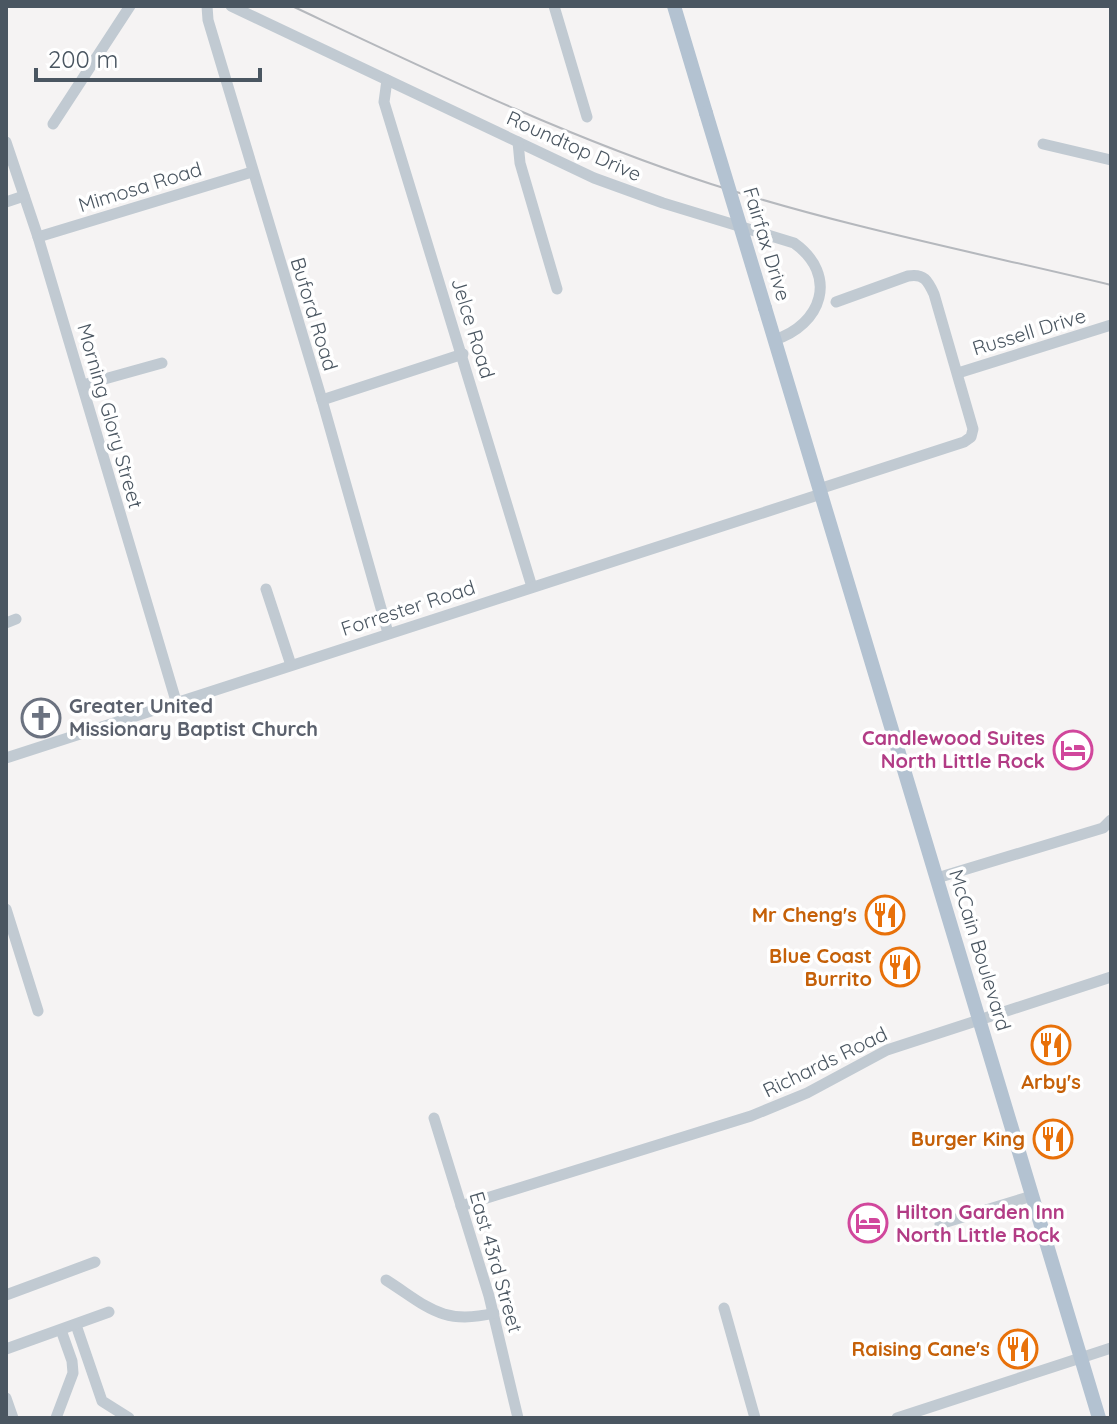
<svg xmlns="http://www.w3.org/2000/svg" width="1117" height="1424" viewBox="0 0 1117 1424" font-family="Quicksand,sans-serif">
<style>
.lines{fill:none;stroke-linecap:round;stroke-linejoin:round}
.minor{stroke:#c1cad2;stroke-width:11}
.major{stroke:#b3c2d1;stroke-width:14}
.rail{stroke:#b5b8bd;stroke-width:2}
.major-bridge{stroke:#b3c2d1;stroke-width:14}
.labels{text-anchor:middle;stroke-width:7;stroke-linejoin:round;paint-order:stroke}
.street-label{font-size:20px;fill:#4a5661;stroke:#fff}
.worship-label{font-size:20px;font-weight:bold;fill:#5b616d;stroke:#fff;text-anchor:start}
.hotel-label{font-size:20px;font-weight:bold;fill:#b23c85;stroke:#fff;text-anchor:end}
.food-label{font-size:20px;font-weight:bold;fill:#c56008;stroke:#fff;text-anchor:end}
</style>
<rect width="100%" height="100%" fill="#f5f3f3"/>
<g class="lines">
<g class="minor">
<polyline points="207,6 208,20 322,400 388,633"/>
<path d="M231,6L594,178L663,203L794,243C839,275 822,325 774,340"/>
<polyline points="554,6 587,117"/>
<polyline points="387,80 384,102 532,587"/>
<polyline points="53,124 130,6"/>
<polyline points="6,142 38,237 176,701"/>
<polyline points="518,142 520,163 557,289"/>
<polyline points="1043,144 1111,160"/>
<polyline points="6,202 24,196"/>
<polyline points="38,237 252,172"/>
<polyline points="958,373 1111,325"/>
<polyline points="83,385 162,363"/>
<polyline points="322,400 463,354"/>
<path d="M819,489L964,442L971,437L973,429L934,294C928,281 924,273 908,276L836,302"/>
<polyline points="266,589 291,665"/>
<polyline points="6,623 16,619"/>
<polyline points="6,758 821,494"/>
<polyline points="937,878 1103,828 1111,820"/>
<polyline points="6,909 38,1011"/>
<polyline points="434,1118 489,1296 518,1418"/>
<polyline points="461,1206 751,1116 807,1093 887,1050 1111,977"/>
<polyline points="940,1224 1032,1196"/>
<path d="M386,1280C427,1306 442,1326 494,1313"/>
<polyline points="6,1295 95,1262"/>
<polyline points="724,1308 755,1418"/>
<polyline points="76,1325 102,1401 129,1418"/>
<polyline points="6,1349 109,1312"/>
<polyline points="6,1398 13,1418"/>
<polyline points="56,1418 73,1373 72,1361 61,1330"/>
<polyline points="897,1418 1111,1348"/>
</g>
<g class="major">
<polyline points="674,6 706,113"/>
<polyline points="765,308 1099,1418"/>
</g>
<path class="rail" d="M292,6C430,71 566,137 711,184C841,226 978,253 1111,285"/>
<polyline class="major-bridge" points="706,113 765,308"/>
</g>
<defs>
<g id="church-ring" transform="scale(2)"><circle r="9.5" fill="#fff" stroke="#6b7280" stroke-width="1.5"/><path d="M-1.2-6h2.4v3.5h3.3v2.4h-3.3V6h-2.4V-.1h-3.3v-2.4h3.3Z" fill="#6b7280"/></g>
<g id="hotel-ring" transform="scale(2)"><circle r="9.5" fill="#fff" stroke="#d1479c" stroke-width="1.5"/><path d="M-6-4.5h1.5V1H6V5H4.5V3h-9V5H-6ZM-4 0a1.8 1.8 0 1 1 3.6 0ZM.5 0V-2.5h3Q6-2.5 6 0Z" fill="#d1479c"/></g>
<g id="restaurant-ring" transform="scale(2)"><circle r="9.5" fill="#fff" stroke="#e8710a" stroke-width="1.5"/><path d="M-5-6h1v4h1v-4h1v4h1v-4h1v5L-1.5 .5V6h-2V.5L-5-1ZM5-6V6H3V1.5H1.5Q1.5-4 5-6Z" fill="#e8710a"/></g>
</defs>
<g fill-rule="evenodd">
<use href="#church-ring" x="41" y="718"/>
<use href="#hotel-ring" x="1073" y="750"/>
<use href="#restaurant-ring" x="885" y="915"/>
<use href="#restaurant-ring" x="900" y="967"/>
<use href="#restaurant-ring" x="1051" y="1045"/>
<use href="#restaurant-ring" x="1053" y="1139"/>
<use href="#hotel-ring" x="868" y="1223"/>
<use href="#restaurant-ring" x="1018" y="1349"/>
</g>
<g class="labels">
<g class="street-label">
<text transform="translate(574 146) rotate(24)" y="7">Roundtop Drive</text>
<text transform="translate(140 187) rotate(-17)" y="7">Mimosa Road</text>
<text transform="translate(767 244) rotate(73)" y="7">Fairfax Drive</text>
<text transform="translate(314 314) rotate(73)" y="7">Buford Road</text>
<text transform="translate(473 328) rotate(73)" y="7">Jelce Road</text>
<text transform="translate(1029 332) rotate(-17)" y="7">Russell Drive</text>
<text transform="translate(110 416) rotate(74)" y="7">Morning Glory Street</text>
<text transform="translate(408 608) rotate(-18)" y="7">Forrester Road</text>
<text transform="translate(980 950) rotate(73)" y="7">McCain Boulevard</text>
<text transform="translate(825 1062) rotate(-26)" y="7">Richards Road</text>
<text transform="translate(496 1262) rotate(74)" y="7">East 43rd Street</text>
</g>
<g class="worship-label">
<text x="69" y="713">Greater United<tspan x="69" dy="23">Missionary Baptist Church</tspan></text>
</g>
<g class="hotel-label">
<text x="1045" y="745">Candlewood Suites<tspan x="1045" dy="23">North Little Rock</tspan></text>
<text x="896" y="1219" text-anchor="start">Hilton Garden Inn<tspan x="896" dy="23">North Little Rock</tspan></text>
</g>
<g class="food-label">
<text x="857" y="922">Mr Cheng's</text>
<text x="872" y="963">Blue Coast<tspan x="872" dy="23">Burrito</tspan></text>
<text x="1051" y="1089" text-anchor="middle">Arby's</text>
<text x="1025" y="1146">Burger King</text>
<text x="990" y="1356">Raising Cane's</text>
</g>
</g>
<rect width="1117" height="1424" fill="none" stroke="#4a5661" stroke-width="16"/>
<path d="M36 68v12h224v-12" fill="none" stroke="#4a5661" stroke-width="4"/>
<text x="48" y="68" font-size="24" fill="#4a5661" stroke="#ffffff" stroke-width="6" paint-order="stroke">200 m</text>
</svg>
